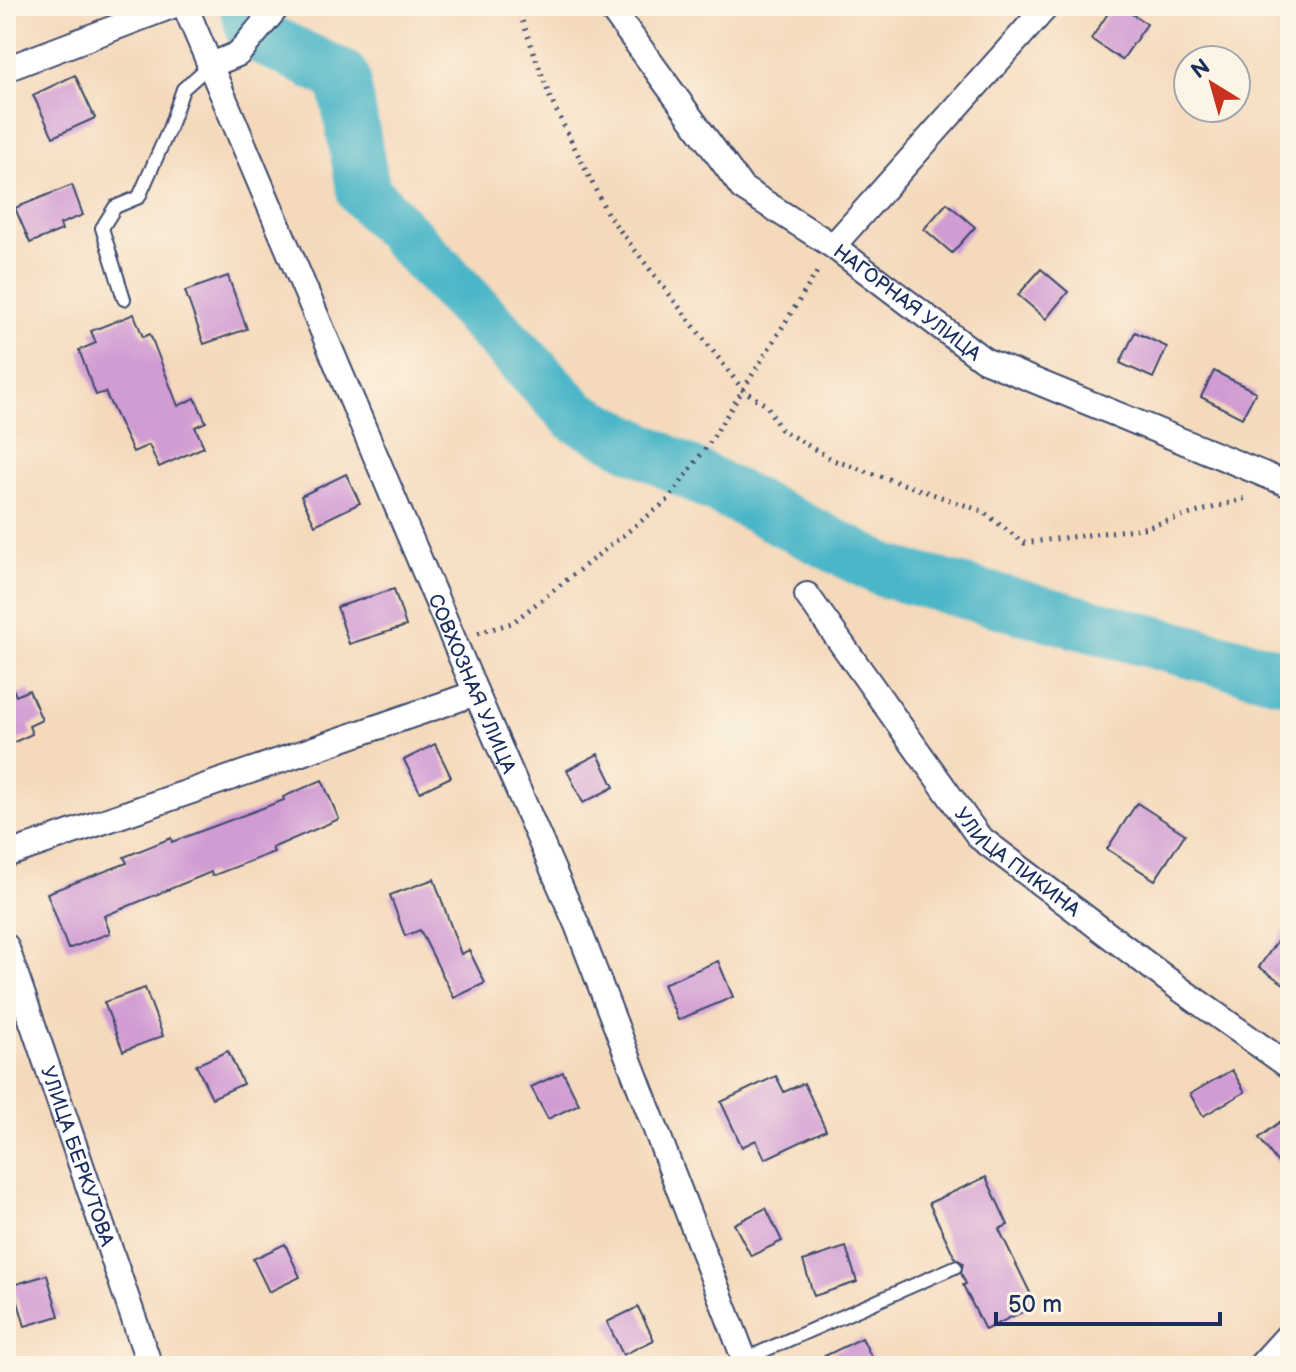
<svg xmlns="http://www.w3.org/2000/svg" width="1296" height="1372" viewBox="0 0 1296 1372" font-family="'Balsamiq Sans',sans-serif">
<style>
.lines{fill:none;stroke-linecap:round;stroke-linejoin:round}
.river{stroke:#4bb6c8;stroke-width:54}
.building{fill:#d19bd3}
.lane-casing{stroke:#3c486c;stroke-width:16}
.street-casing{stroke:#3c486c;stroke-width:28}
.path{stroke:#3c486c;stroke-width:5;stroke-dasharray:2 6;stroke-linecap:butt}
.lane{stroke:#fff;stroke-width:12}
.street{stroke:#fff;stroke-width:24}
.labels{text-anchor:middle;stroke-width:6;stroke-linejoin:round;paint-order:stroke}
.street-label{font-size:20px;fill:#1b2f5e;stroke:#fcf5e5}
</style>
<rect width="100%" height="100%" fill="#fcf5e5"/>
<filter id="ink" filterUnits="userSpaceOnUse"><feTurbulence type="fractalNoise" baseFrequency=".0125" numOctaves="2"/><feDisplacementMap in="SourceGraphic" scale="16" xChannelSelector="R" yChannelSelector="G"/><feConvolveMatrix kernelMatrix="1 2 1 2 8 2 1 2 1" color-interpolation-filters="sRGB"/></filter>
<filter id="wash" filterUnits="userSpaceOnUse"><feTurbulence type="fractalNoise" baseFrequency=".006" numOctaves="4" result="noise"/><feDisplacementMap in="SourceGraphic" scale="32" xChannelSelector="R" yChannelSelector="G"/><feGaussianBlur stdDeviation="1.8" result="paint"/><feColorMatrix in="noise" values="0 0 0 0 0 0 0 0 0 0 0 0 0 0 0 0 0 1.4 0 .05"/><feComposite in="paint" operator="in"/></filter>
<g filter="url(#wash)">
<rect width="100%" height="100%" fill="#f4d9bb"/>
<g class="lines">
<polyline class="river" points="246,6 254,34 343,77 364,193 576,416 885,571 1290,678"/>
</g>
<g id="blocks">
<g class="building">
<polygon points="1113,6 1120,6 1147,24 1122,60 1091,39"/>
<polygon points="75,75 95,118 53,137 33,95"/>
<polygon points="72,185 83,215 60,224 62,230 30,243 15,208"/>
<polygon points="947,203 975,227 952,253 924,229"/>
<polygon points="1041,269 1068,292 1046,319 1018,295"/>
<polygon points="228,276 247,329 204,344 185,291"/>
<polygon points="134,314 143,337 150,334 178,406 195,398 206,422 195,427 204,447 159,467 149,445 133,452 105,392 96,395 79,350 96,343 91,331"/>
<polygon points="1135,332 1167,347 1153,378 1120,363"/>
<polygon points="1214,371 1256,392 1242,418 1201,397"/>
<polygon points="346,474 360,503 315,525 301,496"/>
<polygon points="394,589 406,626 349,644 337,607"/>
<polygon points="6,673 16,696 29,690 42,720 29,726 32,734 6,746"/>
<polygon points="435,744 451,777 420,792 404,760"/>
<polygon points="598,754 614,787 583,803 567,770"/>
<polygon points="322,780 339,819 272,848 274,852 212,876 211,872 104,916 110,933 68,949 47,893 127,863 124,857 171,838 172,842 284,800 283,797"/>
<polygon points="1137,803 1185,834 1155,880 1107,849"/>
<polygon points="434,879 461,954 469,950 485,983 454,998 420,930 405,936 390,895"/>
<polygon points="1290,923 1290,988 1259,967"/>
<polygon points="718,961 733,997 678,1020 663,984"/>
<polygon points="145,988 163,1036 123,1051 104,1002"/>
<polygon points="228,1051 243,1084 212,1098 196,1065"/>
<polygon points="1232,1070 1245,1092 1203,1116 1190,1094"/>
<polygon points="563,1072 579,1104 548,1119 531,1087"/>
<polygon points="776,1076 784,1092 804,1083 826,1130 765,1159 756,1140 742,1147 721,1102"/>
<polygon points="1290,1114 1290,1179 1259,1138"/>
<polygon points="986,1177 1008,1225 999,1229 1036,1305 985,1330 963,1285 966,1284 961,1273 963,1263 955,1258 929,1203"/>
<polygon points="766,1208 782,1241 751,1256 734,1224"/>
<polygon points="285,1244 300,1277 269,1292 253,1259"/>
<polygon points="846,1247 857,1282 814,1296 803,1261"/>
<polygon points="47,1275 59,1316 25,1326 13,1285"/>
<polygon points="638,1307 654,1340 623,1355 607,1322"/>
<polygon points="862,1338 876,1366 804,1366"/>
</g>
</g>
</g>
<g filter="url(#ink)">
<use href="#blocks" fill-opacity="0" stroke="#3c486c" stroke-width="2"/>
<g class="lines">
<g class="lane-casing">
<g id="lane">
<polyline points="124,299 102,228 115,207 139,197 169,129 183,89 209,66"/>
<polyline points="745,1359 955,1267"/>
</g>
</g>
<g class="street-casing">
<g id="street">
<path id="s1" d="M185,6L476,693L577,925L747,1366"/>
<path id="s2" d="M607,6L614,12L742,188L833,246L984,360L1290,485"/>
<polyline points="209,66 238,54 278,6"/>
<polyline points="6,69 172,6"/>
<polyline points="833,246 1047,6"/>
<path id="s3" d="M807,595L979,837L1180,989L1290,1067"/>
<polyline points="6,855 476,693"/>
<path id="s4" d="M6,946L150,1366"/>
<polyline points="1260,1366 1290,1333"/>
</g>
</g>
<g class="path">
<polyline points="517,6 551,100 608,215 743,390 767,406 780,429 833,460 982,511 1024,543 1143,528 1250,497"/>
<polyline points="478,633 512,623 668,500 710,442 819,269"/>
</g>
<use href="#lane" class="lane"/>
<use href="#street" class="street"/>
</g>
</g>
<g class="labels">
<g class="street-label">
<text dy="7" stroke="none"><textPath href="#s2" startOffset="428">НАГОРНАЯ УЛИЦА</textPath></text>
<text dy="7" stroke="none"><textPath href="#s1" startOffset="736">СОВХОЗНАЯ УЛИЦА</textPath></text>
<text dy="7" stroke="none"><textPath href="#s3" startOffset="342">УЛИЦА ПИКИНА</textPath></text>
<text dy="7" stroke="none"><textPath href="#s4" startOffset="222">УЛИЦА БЕРКУТОВА</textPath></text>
</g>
</g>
<rect width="1296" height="1372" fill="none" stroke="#fcf5e5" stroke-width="32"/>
<g transform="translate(1212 84) rotate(323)"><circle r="38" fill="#fcf5e5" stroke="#a2a6af" stroke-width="2"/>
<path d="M0-6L14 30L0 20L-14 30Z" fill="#c8321e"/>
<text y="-12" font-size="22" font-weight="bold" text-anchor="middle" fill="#1b2f5e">N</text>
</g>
<path d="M996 1312v12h224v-12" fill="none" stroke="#1b2f5e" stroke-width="4"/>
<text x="1008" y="1312" font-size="24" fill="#1b2f5e" stroke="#fcf5e5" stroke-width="6" paint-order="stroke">50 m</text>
</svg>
